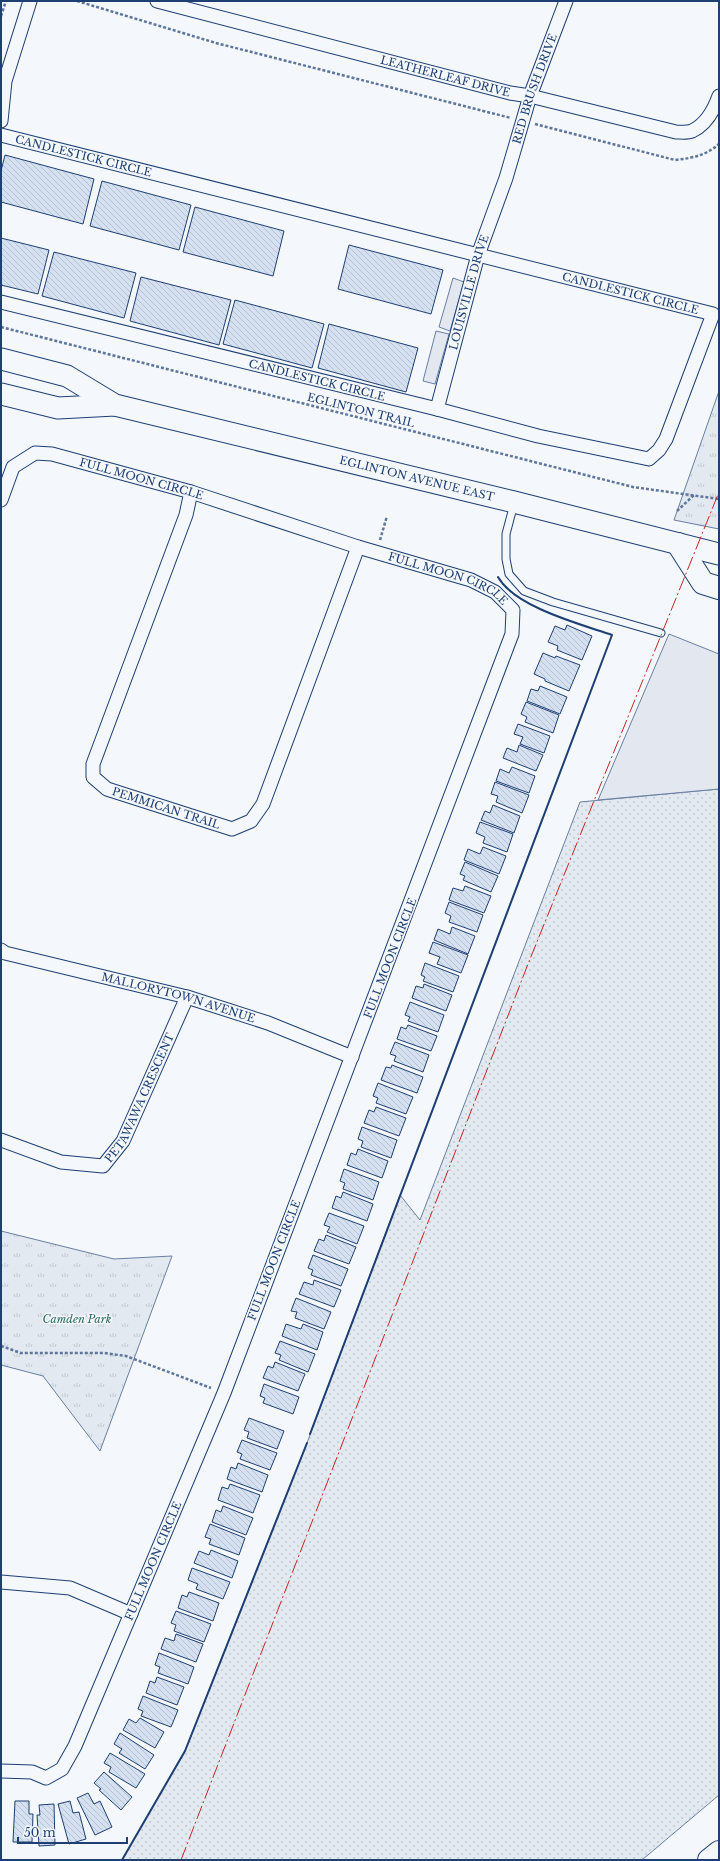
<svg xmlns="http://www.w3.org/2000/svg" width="720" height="1861" viewBox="0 0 720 1861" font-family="'Libre Baskerville',serif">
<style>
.grass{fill:url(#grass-dots);stroke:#687fa3}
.park{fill:url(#park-tufts);stroke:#687fa3}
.parking{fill:#e3e8f0;stroke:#687fa3}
.building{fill:url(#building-back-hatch);stroke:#1d3f73}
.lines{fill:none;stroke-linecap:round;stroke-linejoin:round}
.service-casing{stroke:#1d3f73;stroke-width:9}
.minor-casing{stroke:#1d3f73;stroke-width:15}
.primary-casing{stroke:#1d3f73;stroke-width:23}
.motorway-casing{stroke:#1d3f73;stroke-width:24}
.path{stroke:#5e769c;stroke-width:2.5;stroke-dasharray:3 2;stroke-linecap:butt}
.service{stroke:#f4f7fb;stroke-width:7}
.minor{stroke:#f4f7fb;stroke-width:13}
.primary{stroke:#f4f7fb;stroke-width:21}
.motorway{stroke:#f4f7fb;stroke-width:22}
.wall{stroke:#1d3f73;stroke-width:2}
.power{stroke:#c62828;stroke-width:1;stroke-dasharray:14 3 2 3;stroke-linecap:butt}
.labels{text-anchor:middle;stroke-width:3;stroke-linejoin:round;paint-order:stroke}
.street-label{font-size:11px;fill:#1d3f73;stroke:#f4f7fb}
.park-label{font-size:11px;font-style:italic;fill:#2c6c60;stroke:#f4f7fb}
</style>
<defs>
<pattern id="grass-dots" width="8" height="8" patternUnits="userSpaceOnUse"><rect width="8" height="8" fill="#e3e9f0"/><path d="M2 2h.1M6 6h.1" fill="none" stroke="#c2c9d1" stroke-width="1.8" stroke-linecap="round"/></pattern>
<pattern id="park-tufts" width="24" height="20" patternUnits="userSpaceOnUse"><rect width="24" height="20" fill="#e3e9f0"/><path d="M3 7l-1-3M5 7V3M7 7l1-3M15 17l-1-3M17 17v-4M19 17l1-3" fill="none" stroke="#c2c9d1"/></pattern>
<pattern id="building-back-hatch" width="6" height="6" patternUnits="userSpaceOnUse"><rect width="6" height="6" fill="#d5e0f0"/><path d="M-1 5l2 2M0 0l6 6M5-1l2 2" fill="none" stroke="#b6c1d1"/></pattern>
</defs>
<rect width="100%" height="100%" fill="#f4f7fb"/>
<polygon class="grass" points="719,789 719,1795 642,1860 122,1860 185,1751 307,1443 400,1195 420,1220 580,802"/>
<g class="park">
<polygon points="719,391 719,529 674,520"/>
<polygon points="1,1231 114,1259 172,1256 100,1451 43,1376 1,1365"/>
</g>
<g class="parking">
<polygon points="453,278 464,282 450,331 439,327"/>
<polygon points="436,331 449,334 435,384 423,381"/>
<polygon points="669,634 719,654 719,789 598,800"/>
</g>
<g class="building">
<polygon points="5,155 94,179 83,224 1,202 1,171"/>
<polygon points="102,181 191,205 179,250 90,226"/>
<polygon points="195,207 284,231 273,276 183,252"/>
<polygon points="1,238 49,250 38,294 1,285"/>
<polygon points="349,245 443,270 431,314 338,289"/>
<polygon points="54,252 136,273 124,318 42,296"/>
<polygon points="141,277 231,300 219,345 130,321"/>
<polygon points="235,300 324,324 312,368 223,344"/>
<polygon points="329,324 418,348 406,392 318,368"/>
<polygon points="567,625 592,636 582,660 557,650 558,646 548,642 555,626 565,630"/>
<polygon points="543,653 555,658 556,656 580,665 569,691 545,681 545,679 534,674"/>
<polygon points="540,686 567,697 560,714 527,701 531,689 538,691"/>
<polygon points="526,702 559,715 553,733 525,722 527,717 521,714"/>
<polygon points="518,724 550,736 544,753 520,744 523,737 514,734"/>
<polygon points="519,745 543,755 536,771 503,758 507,748 517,752"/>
<polygon points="512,767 535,776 529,793 496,781 500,769 509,773"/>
<polygon points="495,782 529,795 522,813 496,802 498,796 491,794"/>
<polygon points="493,805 520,816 514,833 481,820 485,811 490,813"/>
<polygon points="480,822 513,834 507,852 483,843 485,837 476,833"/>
<polygon points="483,847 506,856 499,874 464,860 468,849 480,854"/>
<polygon points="465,862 498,876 491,892 463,880 465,876 460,874"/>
<polygon points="465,886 491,896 484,913 449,900 453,888 463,891"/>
<polygon points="449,902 483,915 477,932 449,922 451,916 445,913"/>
<polygon points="452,927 475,936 468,954 434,940 438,929 450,934"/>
<polygon points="433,942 468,955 461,973 437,964 440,957 429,953"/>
<polygon points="425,963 459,976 453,992 423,981 425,977 421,975"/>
<polygon points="424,984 452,995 446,1011 412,998 416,986 423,988"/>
<polygon points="410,1002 444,1015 438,1032 408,1021 410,1017 405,1015"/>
<polygon points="408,1025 437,1036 431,1051 397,1039 401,1027 406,1029"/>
<polygon points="395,1042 429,1055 423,1072 394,1061 396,1056 390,1054"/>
<polygon points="392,1065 423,1077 417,1093 381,1080 386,1067 391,1068"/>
<polygon points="378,1083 413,1097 406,1114 376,1103 378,1098 373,1096"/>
<polygon points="376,1107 406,1118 399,1136 364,1123 369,1110 374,1112"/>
<polygon points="362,1127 397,1140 391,1158 361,1147 363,1141 358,1139"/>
<polygon points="358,1149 388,1161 382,1178 347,1165 351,1153 356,1155"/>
<polygon points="344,1169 379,1182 373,1200 343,1189 345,1183 340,1181"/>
<polygon points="343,1192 373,1204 367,1221 332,1208 336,1196 341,1198"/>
<polygon points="329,1213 364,1226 357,1244 327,1232 330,1227 324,1225"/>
<polygon points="326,1235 356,1247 349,1264 314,1251 319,1239 324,1241"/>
<polygon points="313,1255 348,1269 341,1286 311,1275 313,1270 308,1268"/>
<polygon points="314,1280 341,1290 334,1307 299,1294 304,1282 313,1285"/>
<polygon points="296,1298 331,1312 324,1329 295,1318 297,1312 291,1311"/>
<polygon points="286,1324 301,1329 303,1324 323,1332 317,1350 282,1336"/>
<polygon points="280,1341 315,1354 308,1372 279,1360 281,1355 275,1353"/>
<polygon points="275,1362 305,1374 298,1391 263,1378 268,1366 273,1368"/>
<polygon points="264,1384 299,1397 293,1414 263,1403 265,1398 260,1396"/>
<polygon points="249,1418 284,1431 277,1449 247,1438 249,1432 244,1430"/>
<polygon points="242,1440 277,1453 270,1470 240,1459 242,1454 237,1452"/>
<polygon points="238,1463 268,1475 262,1492 227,1479 231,1467 236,1469"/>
<polygon points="230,1484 260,1495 253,1513 218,1500 222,1487 228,1489"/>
<polygon points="223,1506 253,1518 246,1535 212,1522 216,1510 221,1512"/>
<polygon points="210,1524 245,1538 239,1555 209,1544 211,1539 205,1537"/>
<polygon points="211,1550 238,1561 232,1578 194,1563 199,1551 209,1555"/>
<polygon points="192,1568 230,1582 223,1599 196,1589 198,1584 188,1580"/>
<polygon points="189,1592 219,1603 213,1621 178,1608 182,1595 187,1597"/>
<polygon points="176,1611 211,1624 204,1642 174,1631 176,1625 171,1623"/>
<polygon points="176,1634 203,1644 196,1662 161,1649 165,1638 174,1641"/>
<polygon points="159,1653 194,1667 188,1684 158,1673 160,1667 155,1665"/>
<polygon points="157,1677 184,1687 177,1705 146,1693 150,1681 155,1683"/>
<polygon points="143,1696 178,1710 171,1727 141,1716 143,1711 138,1709"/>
<polygon points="140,1718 164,1732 155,1748 123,1730 129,1719 136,1723"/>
<polygon points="120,1733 154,1755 145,1769 119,1753 122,1749 114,1744"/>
<polygon points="110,1753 145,1774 136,1788 109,1772 111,1767 104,1763"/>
<polygon points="104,1772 132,1797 121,1810 99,1790 101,1789 94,1783"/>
<polygon points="88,1793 94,1804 100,1801 112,1827 95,1835 77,1798"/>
<polygon points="15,1801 29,1801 29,1814 33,1814 32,1842 13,1842"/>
<polygon points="70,1801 73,1813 79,1812 86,1839 69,1844 58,1804"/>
<polygon points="54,1804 55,1845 39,1846 37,1815 40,1815 39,1805"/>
</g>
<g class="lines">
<g class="service-casing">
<polyline id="service" points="514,504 506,534 506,559 509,574 524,591 553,602 661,633"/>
</g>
<g class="minor-casing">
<g id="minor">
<path id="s1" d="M157,1L510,93L530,96L676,132C681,132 687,133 692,131C705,125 714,110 719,96"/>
<polyline points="1,121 5,81 30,1"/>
<path id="s2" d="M1,135L713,314L666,439L659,450L649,459L538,436L437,409L1,302"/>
<path id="s3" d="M437,409L478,255L506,178L530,96L566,1"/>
<path id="s4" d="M191,492L186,515L93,764V777L107,789L232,829L251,821L263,804L358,547"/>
<path id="s5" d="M1,500L13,467L35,453L52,454L191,492L358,547L471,580L495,592L513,610L512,634L224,1393L75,1746L62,1769L46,1778L32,1772L1,1771"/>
<path id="s6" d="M1,950L5,953L187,997L268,1023L352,1057"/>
<path id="s7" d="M1,1140L61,1162L103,1166L123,1141L187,997"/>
<polyline points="1,1582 70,1588 131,1614"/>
</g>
</g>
<g class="primary-casing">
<g id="primary">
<path id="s8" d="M1,359L67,376L115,405L514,502L719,554"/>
<polyline points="1,394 58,408 115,405"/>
</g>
</g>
<g class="motorway-casing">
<g id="motorway">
<polyline points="678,544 703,583 719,588"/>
<polyline points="709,1860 719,1852"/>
</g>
</g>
<g class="path">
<polyline points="77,1 216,43 511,118"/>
<polyline points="1,16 6,1"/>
<path d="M535,124L675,160C692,158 705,156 719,144"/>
<polyline points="1,327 633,487 719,499"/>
<polyline points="677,511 694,495"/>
<polyline points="380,540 387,516"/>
<polyline points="1,1346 21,1353 104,1353 126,1356 211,1388"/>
</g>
<use href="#service" class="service"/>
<use href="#minor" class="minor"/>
<use href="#primary" class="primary"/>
<use href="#motorway" class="motorway"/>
<g class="wall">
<path d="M310,1434L612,635C580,624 515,607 498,577"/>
<polyline points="122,1860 185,1751 307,1443"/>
</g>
<polyline class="power" points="181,1860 528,964 719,492"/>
</g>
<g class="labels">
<g class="street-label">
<text dy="4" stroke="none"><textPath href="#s1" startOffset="298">LEATHERLEAF DRIVE</textPath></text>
<text dy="4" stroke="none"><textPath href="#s3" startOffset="335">RED BRUSH DRIVE</textPath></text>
<text dy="4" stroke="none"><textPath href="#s2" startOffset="85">CANDLESTICK CIRCLE</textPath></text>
<text dy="4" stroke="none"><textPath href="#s3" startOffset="121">LOUISVILLE DRIVE</textPath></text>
<text dy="4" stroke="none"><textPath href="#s2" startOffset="649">CANDLESTICK CIRCLE</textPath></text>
<text transform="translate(317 380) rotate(14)" y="4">CANDLESTICK CIRCLE</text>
<text transform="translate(361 410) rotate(14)" y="4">EGLINTON TRAIL</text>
<text dy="4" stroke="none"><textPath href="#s5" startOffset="171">FULL MOON CIRCLE</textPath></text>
<text dy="4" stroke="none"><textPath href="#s8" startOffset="435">EGLINTON AVENUE EAST</textPath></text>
<text dy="4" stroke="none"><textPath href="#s5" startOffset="494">FULL MOON CIRCLE</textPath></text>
<text dy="4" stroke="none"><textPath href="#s4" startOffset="383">PEMMICAN TRAIL</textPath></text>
<text transform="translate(390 958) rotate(-69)" y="4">FULL MOON CIRCLE</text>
<text dy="4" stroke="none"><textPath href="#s6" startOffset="184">MALLORYTOWN AVENUE</textPath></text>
<text dy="4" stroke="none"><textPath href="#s7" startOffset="184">PETAWAWA CRESCENT</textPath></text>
<text transform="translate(274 1260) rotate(-69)" y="4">FULL MOON CIRCLE</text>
<text transform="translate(153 1561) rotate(-67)" y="4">FULL MOON CIRCLE</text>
</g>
<g class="park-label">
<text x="77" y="1323">Camden Park</text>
</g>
</g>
<rect width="720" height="1861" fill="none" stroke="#1d3f73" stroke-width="4"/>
<path d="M18 1837v6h109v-6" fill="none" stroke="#1d3f73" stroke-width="2"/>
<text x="24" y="1837" font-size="12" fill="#1d3f73" stroke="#f4f7fb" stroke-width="3" paint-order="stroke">50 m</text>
</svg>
